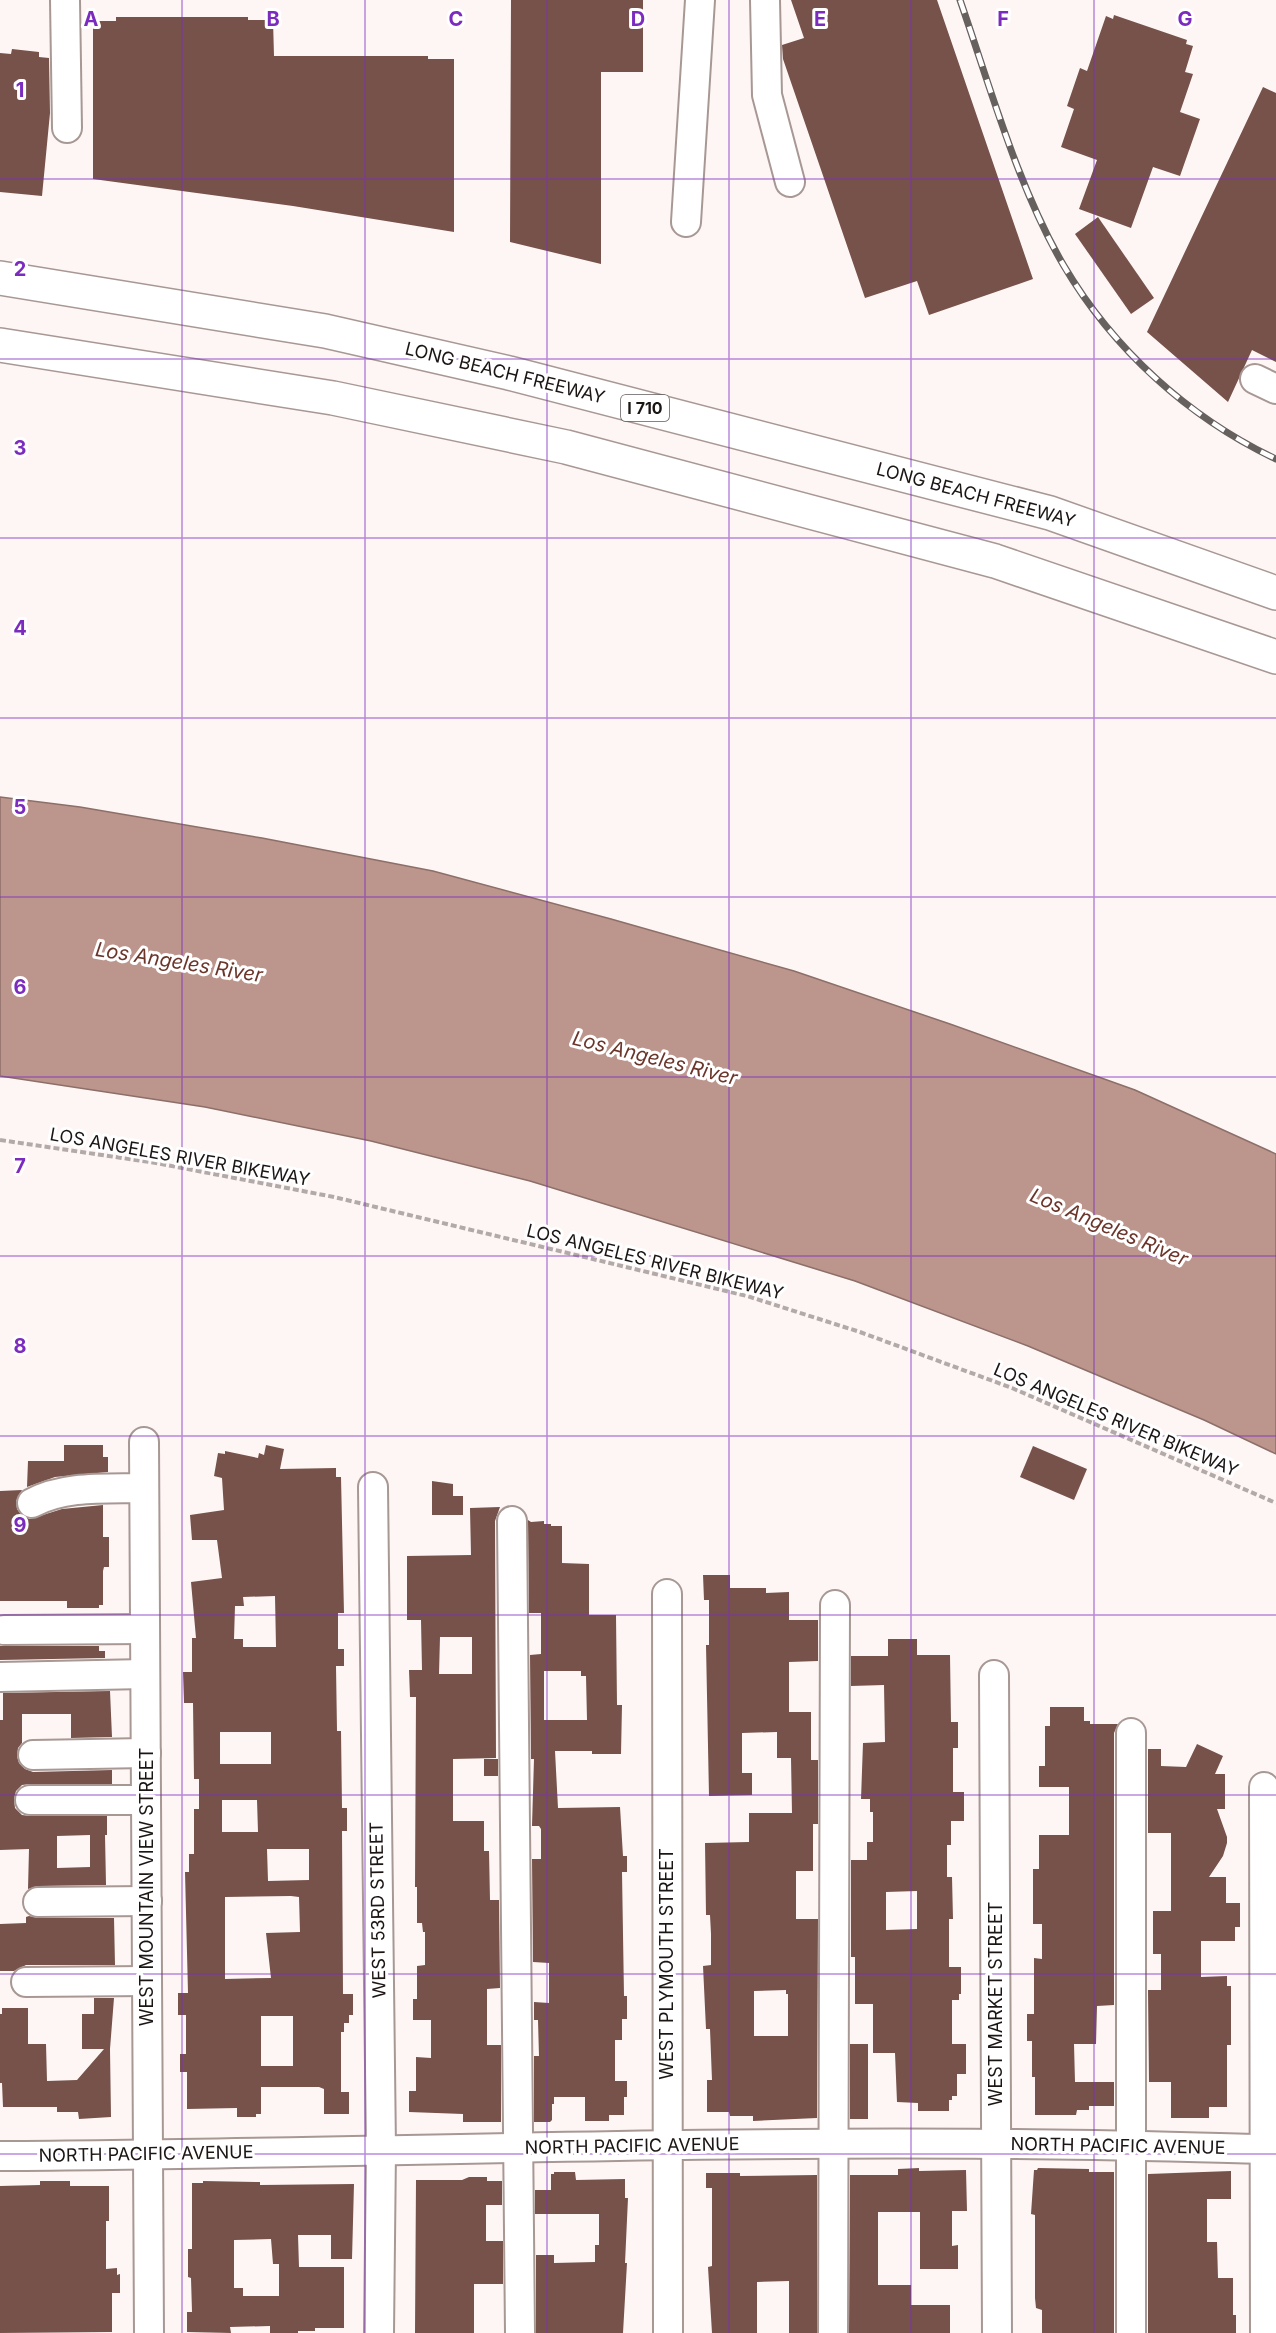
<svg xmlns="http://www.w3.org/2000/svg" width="1276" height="2333" viewBox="0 0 1276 2333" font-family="Inter,sans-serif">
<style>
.water{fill:#bc958c;stroke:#8c6f68;stroke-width:1.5}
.building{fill:#76524a;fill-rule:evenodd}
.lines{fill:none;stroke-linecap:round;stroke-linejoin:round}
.minor-casing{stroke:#a89894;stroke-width:32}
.highway-casing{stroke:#a89894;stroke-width:36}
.path{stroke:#b1aaa9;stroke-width:4;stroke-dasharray:6 3;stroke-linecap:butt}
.minor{stroke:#fff;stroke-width:28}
.highway{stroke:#fff;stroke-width:33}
.rail-casing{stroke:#66605f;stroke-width:7}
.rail{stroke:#fff;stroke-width:4.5;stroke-dasharray:14;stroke-linecap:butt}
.grid{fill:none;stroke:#7b2cbf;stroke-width:1.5;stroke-opacity:0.55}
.labels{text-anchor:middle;stroke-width:6;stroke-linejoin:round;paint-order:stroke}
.shield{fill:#fff;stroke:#5f5b5a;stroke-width:1.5}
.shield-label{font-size:16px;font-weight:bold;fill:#1b1514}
.street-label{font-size:18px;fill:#1b1514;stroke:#fff}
.water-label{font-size:20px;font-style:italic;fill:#6b352a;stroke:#fff}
.grid-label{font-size:20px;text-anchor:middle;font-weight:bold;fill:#7b2cbf;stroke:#fff;stroke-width:6;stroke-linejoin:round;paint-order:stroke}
</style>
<rect width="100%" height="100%" fill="#fef6f5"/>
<polygon class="water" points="0,797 80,807 262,838 433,871 611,919 794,971 950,1024 1135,1090 1276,1154 1276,1454 1204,1420 1028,1346 855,1281 530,1181 371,1141 205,1107 0,1076"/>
<g class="building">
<polygon points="511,0 643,0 643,72 601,72 601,264 510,242"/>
<polygon points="791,0 937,0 1033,279 929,315 917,281 865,298 783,59 782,45 804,38"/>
<polygon points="1114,15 1187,40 1186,44 1193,46 1185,72 1193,74 1180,112 1200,119 1180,176 1153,167 1131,228 1079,209 1097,160 1061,147 1074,109 1067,106 1080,68 1087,71 1106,16 1113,19"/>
<polygon points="116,17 248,17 248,20 273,20 274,56 428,56 428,59 454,59 454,232 293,206 93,179 93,21 116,21"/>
<polygon points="12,49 39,52 39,57 49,58 50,113 42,196 0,192 0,53 11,54"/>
<polygon points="1263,87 1276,93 1276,362 1252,350 1228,402 1147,332"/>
<polygon points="1098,217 1154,298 1131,314 1075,234"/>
<polygon points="64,1445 103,1445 103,1457 108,1457 108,1472 55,1477 27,1487 28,1461 64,1461"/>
<path d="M266,1445L284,1449L280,1469L336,1468V1477H341L344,1613H338V1649H344V1666H336L337,1731H341L342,1808H347V1831H342L343,1994H353V2015H349V2023H344V2032H341V2092H349V2114H324V2089L319,2087H261V2114H256V2117H237V2108L187,2109V2072H180V2054H186V2015H178V1993H188L185,1872H189V1854H194V1809H199V1779H194L193,1703H184L183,1672H192V1638H196L191,1582L222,1578L217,1540H192L190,1515L224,1510L222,1478L214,1476L218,1453L225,1454V1451L258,1458L259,1453L264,1455ZM275,1596L276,1647H243V1639H234L235,1606H244L243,1597ZM220,1732H271V1764H220ZM222,1800H257L258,1832H222ZM267,1849H309V1880L268,1881ZM291,1896L299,1897L300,1932L266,1933L271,1978L225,1979V1897ZM261,2016H293V2066H261Z"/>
<polygon points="1033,1446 1087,1469 1074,1500 1020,1477"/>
<polygon points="432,1481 453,1484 453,1496 463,1496 463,1515 432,1515"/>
<polygon points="22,1490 16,1501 17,1509 22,1516 30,1519 62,1509 103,1505 103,1537 109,1537 109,1567 104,1567 103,1571 103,1605 99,1605 99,1608 67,1608 67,1601 0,1601 0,1491"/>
<path d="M500,1507L495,1521L496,1758L453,1759V1821H484V1851H489L490,1900H499L500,1988L487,1989V2045H501V2122H463V2114L409,2112V2091H416V2057L431,2058V2020H413V1999H417V1966L425,1965V1932H423L422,1923H417V1887H415L416,1697H410L409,1670H422L421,1620H407V1556L471,1555L470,1508ZM440,1637H472V1674H439Z"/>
<path d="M528,1520L531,1522L544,1521V1524H551V1526H562V1563L589,1564V1615H616L617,1705H622L621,1754H592V1751H555L558,1808L620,1807L623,1856H627V1872H622L624,1996H627V2019H622V2040H615V2081H627V2097H624V2115H609V2121H585V2097H554V2104H552V2120L550,2122H534V2056H539L538,2020H534V2002L549,2003V1963L533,1962L532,1859H541V1829L539,1826H532L534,1759H531L530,1655L541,1654V1613H529ZM544,1671H581V1676H586L587,1720H544Z"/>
<path d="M703,1575H730V1588H766V1593L789,1592V1620H818V1661L789,1662V1712H811V1760H818V1824H813V1871H796V1919H818L817,2118L753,2121V2116H730L729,2112H707V2080H712L710,2029H706L703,1966L711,1965V1934L710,1915H706L705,1843L749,1842V1813H792L791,1758H777V1732L742,1733V1773H752V1795L709,1796L706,1645H709V1600H704ZM786,1990V1994H788V2036H754V1991Z"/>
<path d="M888,1639H917V1655H950L951,1722H958V1748H953V1792H964V1821H951V1845H947V1877H952L953,1919H949V1967H961V1994H959V2000H952V2044H966V2074H957V2096H952V2100H949V2111H918V2103L897,2102L895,2053H873V2004H855V1957H851V1860H867V1842H873V1812H870V1799H861L863,1743L885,1742L884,1685L851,1686V1656H888ZM917,1891V1929L886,1930V1892Z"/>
<polygon points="0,1646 99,1646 99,1651 105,1651 105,1658 0,1660"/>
<path d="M110,1691L112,1737L71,1738V1714H22V1743L18,1748L17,1756L19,1763L25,1769L33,1772L112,1770V1784H30L22,1785L16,1791L14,1799L15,1808L22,1815L30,1816H107V1835H105L106,1885L38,1886L28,1889L29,1849L0,1850V1720H3V1693ZM90,1835V1867L57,1868V1836Z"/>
<polygon points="1050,1707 1084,1707 1084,1721 1090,1721 1090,1724 1118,1724 1114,1733 1114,2005 1097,2006 1096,2044 1074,2044 1075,2082 1114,2082 1114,2106 1089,2106 1089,2110 1077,2110 1076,2115 1035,2115 1035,2077 1032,2077 1032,2041 1027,2041 1027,2014 1034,2014 1034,1958 1042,1959 1042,1924 1033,1924 1033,1869 1039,1869 1039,1835 1069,1835 1069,1787 1039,1787 1039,1766 1045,1766 1045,1726 1050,1726"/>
<polygon points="1197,1744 1223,1756 1215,1774 1225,1774 1225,1809 1217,1809 1227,1837 1227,1843 1223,1856 1209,1877 1226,1877 1226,1903 1240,1903 1240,1927 1235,1927 1235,1941 1201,1941 1201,1977 1227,1976 1227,1986 1231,1986 1231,2045 1227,2045 1227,2107 1209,2107 1209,2118 1171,2118 1171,2082 1149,2082 1148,1990 1161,1990 1161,1954 1153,1954 1153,1911 1171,1911 1171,1833 1148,1833 1148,1749 1161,1749 1161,1766 1186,1767"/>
<rect x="484" y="1759" width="14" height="17"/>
<polygon points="29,1916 38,1918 114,1918 115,1965 26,1965 14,1971 0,1971 0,1924 26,1923 26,1917"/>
<polygon points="94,1998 114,1998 110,2049 111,2117 79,2119 78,2112 57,2112 57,2107 3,2107 2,2083 0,2083 0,2014 2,2014 2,2008 28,2008 28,2044 46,2044 47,2081 77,2080 104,2049 82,2049 82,2014 94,2014"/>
<rect x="850" y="2044" width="18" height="75"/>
<polygon points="919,2168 919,2171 966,2170 967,2211 952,2211 952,2246 958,2245 958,2269 920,2269 920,2212 878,2212 878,2285 911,2285 911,2305 950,2305 950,2333 849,2333 850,2175 898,2175 898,2169"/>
<polygon points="1038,2168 1089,2169 1089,2172 1114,2172 1114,2333 1042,2333 1042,2310 1036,2308 1035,2298 1035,2215 1031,2214 1034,2170 1037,2170"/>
<polygon points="1231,2171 1231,2199 1207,2199 1207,2242 1217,2242 1218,2278 1233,2278 1233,2315 1236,2315 1236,2333 1148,2333 1148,2174"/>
<polygon points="554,2172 575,2172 576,2180 625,2179 625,2198 628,2198 625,2263 627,2263 623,2333 536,2333 536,2255 554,2255 554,2263 595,2262 595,2245 599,2245 599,2214 535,2214 535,2190 551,2190 551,2174 554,2174"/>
<polygon points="706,2173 740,2173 740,2176 817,2175 817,2333 789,2333 789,2281 757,2282 757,2333 712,2333 708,2267 712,2266 712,2188 706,2188"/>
<polygon points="469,2177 487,2177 487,2181 502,2181 502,2205 486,2205 486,2241 503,2241 503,2284 474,2284 474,2333 415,2333 416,2180 462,2180"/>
<polygon points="40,2181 70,2181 70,2186 109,2186 109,2221 106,2221 106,2269 117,2268 117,2275 120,2274 120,2293 112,2293 112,2332 0,2333 0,2186 40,2185"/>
<path d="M203,2181L260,2182V2185L354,2184L352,2259H331V2235H298L299,2267H344V2328H315V2331H298V2333H270V2326L230,2327L231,2333L187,2332V2312H192L191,2278L188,2277V2249H192V2183H203ZM271,2239L273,2264H279V2296H243V2288H234V2240Z"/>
</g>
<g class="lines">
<g class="minor-casing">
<g id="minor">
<polyline points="65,0 67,128"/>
<polyline points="765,0 767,95 790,182"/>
<polyline points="686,222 700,0"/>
<polyline points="1255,379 1276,389"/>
<polyline points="144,1442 149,2333"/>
<polyline points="373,1487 381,2149 379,2333"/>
<path d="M32,1503C65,1485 108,1489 144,1488"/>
<polyline points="512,1521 520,2333"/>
<polyline points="667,1594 668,2333"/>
<polyline points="4,1630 145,1629"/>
<polyline points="994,1675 997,2333"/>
<polyline points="0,1677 145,1674"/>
<polyline points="33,1755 146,1753"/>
<polyline points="1264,1787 1265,2333"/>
<polyline points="30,1800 146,1800"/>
<polyline points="38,1902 147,1901"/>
<polyline points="26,1982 147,1981"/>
<path d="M0,2156C333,2154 665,2141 998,2144C1087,2144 1176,2147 1265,2149"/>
<polyline points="833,2333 835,1605"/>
<polyline points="1131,2333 1131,1733"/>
</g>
</g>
<g class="highway-casing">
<g id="highway">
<polyline points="0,278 325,331 509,373 1050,513 1276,593"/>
<polyline points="0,345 333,398 566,447 995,561 1276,657"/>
</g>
</g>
<polyline class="path" points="0,1140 156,1163 334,1197 747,1296 860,1332 1012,1388 1276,1503"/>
<use href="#minor" class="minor"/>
<use href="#highway" class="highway"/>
<g class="rail-casing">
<path id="rail" d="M960,0C990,86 1018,188 1064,266C1113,349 1189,418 1276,459"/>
</g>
<use href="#rail" class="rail"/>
</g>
<path class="grid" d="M182,0V2333M365,0V2333M547,0V2333M729,0V2333M911,0V2333M1094,0V2333M0,179H1276M0,359H1276M0,538H1276M0,718H1276M0,897H1276M0,1077H1276M0,1256H1276M0,1436H1276M0,1615H1276M0,1795H1276M0,1974H1276M0,2154H1276"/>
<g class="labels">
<rect class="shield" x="621" y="395" width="48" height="26" rx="4.5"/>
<g class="shield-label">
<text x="645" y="414">I 710</text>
</g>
<g class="street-label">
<text transform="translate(505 373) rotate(14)" y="6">LONG BEACH FREEWAY</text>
<text transform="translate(976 495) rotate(15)" y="6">LONG BEACH FREEWAY</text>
<text transform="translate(180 1157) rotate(10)" y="6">LOS ANGELES RIVER BIKEWAY</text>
<text transform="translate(655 1262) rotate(14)" y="6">LOS ANGELES RIVER BIKEWAY</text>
<text transform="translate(1116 1420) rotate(23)" y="6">LOS ANGELES RIVER BIKEWAY</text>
<text transform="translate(147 1887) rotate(-90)" y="6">WEST MOUNTAIN VIEW STREET</text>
<text transform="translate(378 1910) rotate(-91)" y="6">WEST 53RD STREET</text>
<text transform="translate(667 1964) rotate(-90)" y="6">WEST PLYMOUTH STREET</text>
<text transform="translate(996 2004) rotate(-90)" y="6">WEST MARKET STREET</text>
<text transform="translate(632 2146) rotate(-1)" y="6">NORTH PACIFIC AVENUE</text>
<text transform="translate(1118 2146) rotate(1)" y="6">NORTH PACIFIC AVENUE</text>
<text transform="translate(146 2154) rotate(-1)" y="6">NORTH PACIFIC AVENUE</text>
</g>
<g class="water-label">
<text transform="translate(179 962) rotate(9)" y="7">Los Angeles River</text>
<text transform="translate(655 1058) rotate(14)" y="7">Los Angeles River</text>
<text transform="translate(1109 1227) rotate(23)" y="7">Los Angeles River</text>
</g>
</g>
<g class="grid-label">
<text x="91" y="26">A</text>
<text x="273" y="26">B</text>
<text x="456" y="26">C</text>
<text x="638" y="26">D</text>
<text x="820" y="26">E</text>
<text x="1003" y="26">F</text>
<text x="1185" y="26">G</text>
<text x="20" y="97">1</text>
<text x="20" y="276">2</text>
<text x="20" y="455">3</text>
<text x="20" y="635">4</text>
<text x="20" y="814">5</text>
<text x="20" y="994">6</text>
<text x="20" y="1173">7</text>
<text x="20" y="1353">8</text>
<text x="20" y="1532">9</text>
</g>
</svg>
